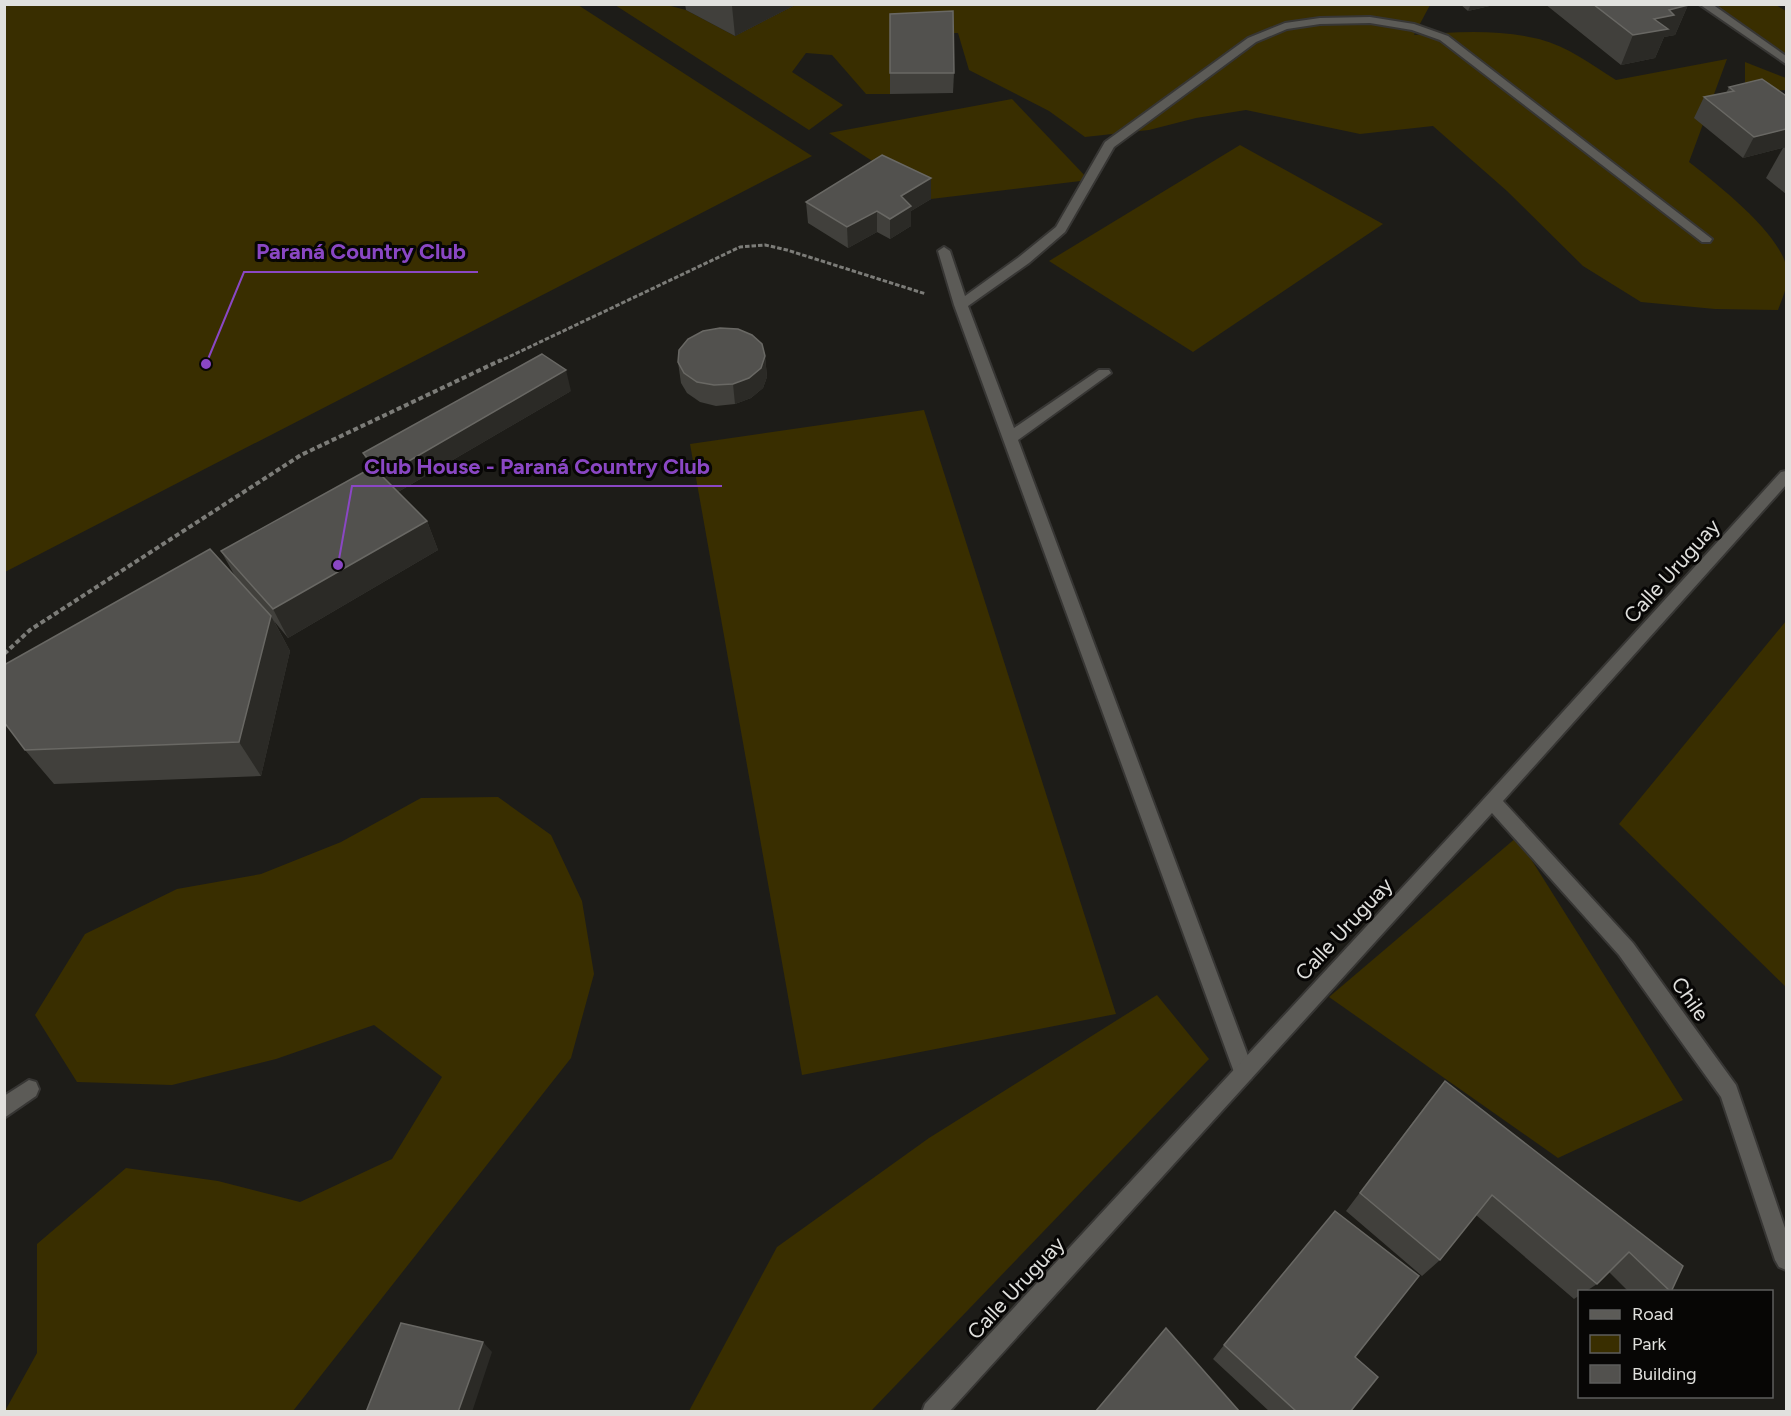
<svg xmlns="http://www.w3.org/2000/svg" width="1791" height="1416" viewBox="0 0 1791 1416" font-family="Figtree,sans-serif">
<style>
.green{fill:#392e00}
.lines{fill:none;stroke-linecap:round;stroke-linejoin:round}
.service-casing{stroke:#373634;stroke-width:4}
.minor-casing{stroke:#373634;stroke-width:4}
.path-far1{stroke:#7c7c78;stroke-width:3;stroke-dasharray:4.5 2;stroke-linecap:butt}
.path{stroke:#7c7c78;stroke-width:4;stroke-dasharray:5 3;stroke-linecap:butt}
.service{fill:#5c5b57;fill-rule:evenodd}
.minor{fill:#5c5b57;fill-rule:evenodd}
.wall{fill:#41403c}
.shaded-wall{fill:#2b2a26}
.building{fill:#52514e;stroke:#696864;stroke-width:1.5}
.labels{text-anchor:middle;stroke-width:6;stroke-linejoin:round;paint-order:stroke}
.street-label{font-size:21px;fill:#e1e1de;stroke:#070605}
.leader{fill:none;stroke:#8a47c4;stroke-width:2}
.callout-dot{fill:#8a47c4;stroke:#070605;stroke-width:2}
.callout-label{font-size:22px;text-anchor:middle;font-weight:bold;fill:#8a47c4;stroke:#070605;stroke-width:6;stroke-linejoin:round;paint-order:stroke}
</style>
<rect width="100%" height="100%" fill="#1d1c18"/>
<g class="green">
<polygon points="5,4 578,5 812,156 5,572"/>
<path d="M797,4L1430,5L1414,35C1454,32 1498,29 1539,39C1567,46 1592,65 1616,80L1727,59L1689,162C1717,184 1777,231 1786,265C1791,280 1783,296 1778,310L1715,309L1641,302L1583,266L1507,191L1433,126L1360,134L1246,110L1196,118L1149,130L1085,137L1049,111L969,70L958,33L890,34V94H866L832,55L806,53L792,72L843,105L809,130L615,5H667L686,10L735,36Z"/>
<polygon points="1699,5 1776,5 1786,11 1786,59"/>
<polygon points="1745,62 1786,78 1786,90 1745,93"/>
<polygon points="1012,99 1089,180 931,199 829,133"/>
<polygon points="1240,145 1383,224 1193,352 1049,261"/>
<polygon points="924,410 1116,1014 802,1075 690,444"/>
<polygon points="1786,621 1786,987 1619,824"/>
<polygon points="498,797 551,835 582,901 594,974 571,1058 293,1411 5,1411 37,1353 37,1244 126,1168 218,1181 300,1202 392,1159 442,1077 374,1025 276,1059 172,1085 77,1082 35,1015 85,934 177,889 261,874 341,842 421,798"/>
<polygon points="1517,837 1683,1100 1558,1158 1329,997"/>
<polygon points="1157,995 1209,1059 871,1411 689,1411 777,1247 929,1138"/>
</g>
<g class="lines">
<g class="service-casing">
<g id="service">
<polygon points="1370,17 1414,24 1448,36 1712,239 1710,242 1702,242 1440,40 1412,30 1370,23 1320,24 1287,29 1256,42 1114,147 1065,232 1029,263 968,306 1014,428 1099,370 1109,370 1111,373 1018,440 1254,1072 1251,1079 1244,1081 1237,1079 1234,1072 954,305 938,251 944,247 950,251 965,296 1019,257 1056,227 1105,142 1248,38 1285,23 1320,18"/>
<polygon points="29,1080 36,1082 39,1089 36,1096 4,1118 4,1096"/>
</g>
</g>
<g class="minor-casing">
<g id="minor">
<polygon points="1699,4 1712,4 1786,56 1786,64"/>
<polygon points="1786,471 1786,485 1503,801 1633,943 1736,1085 1786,1231 1786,1270 1779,1267 1775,1260 1721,1097 1619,955 1492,813 949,1412 922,1412 925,1404 1462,823 1781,472"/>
</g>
</g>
<polyline class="path-far1" points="498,362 740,247 765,245 787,250 926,294"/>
<polyline class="path" points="4,654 30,630 301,455 501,360"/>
<use href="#service" class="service"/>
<use href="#minor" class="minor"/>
</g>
<g class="wall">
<polygon points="685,4 797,4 735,36 686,10"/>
<polygon points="1460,4 1498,4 1468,11"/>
<polygon points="1545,4 1686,4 1688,5 1675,35 1664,37 1655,58 1621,65"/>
<polygon points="890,14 954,73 953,93 890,94"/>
<polygon points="1729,87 1785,95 1786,94 1786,147 1743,158 1694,118 1704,97 1726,93"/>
<polygon points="1786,147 1786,194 1766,178 1783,148"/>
<polygon points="931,199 911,211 911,226 890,239 877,232 848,248 808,223 806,202"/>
<polygon points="765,356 767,377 763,388 751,398 735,404 716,406 700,402 687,393 681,383 678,362"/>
<polygon points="571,391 398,492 427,521 438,550 288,638 274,621 290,651 261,776 54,784 25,750 236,578 221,551 370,469 363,453"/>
<polygon points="1445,1081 1671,1292 1629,1292 1609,1272 1597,1284 1585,1292 1580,1292 1580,1295 1574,1299 1476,1215 1440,1260 1422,1276 1346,1211 1428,1102"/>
<polygon points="1224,1345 1355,1357 1350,1412 1270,1412 1213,1359"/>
</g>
<g class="shaded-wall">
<polygon points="735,4 797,4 735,36 732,6"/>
<polygon points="1471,4 1498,4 1468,11"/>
<polygon points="1688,5 1675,35 1664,37 1655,58 1621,65 1633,35 1654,19 1669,10"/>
<polygon points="1786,129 1786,147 1743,158 1754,137"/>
<polygon points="931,178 931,199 911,211 911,226 890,239 890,219 901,196"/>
<polygon points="877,211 877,232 848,248 847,227"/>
<polygon points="765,356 767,377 763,388 751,398 735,404 733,384"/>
<polygon points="566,370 571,391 391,496 383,476"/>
<polygon points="427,521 438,550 288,638 273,609"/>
<polygon points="271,616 290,651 261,776 239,742"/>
<polygon points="483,1342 492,1352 472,1412 458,1412"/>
</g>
<g class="building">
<polygon points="1593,4 1686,4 1688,5 1669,10 1674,15 1654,19 1668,29 1633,35"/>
<polygon points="953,11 954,73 890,73 890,14"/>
<polygon points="1762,79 1785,95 1786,94 1786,129 1754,137 1704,97 1734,91 1729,87"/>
<polygon points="882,155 931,178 901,196 911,206 890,219 877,211 847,227 806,202"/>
<polygon points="720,328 738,329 752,335 762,344 765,356 761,368 749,378 733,384 714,385 697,382 684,373 678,362 679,350 688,339 703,331"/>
<polygon points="542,354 566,370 383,476 363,453"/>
<polygon points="373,467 427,521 273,609 221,551"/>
<polygon points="210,549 271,616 239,742 25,750 4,722 4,665"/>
<polygon points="1445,1081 1683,1266 1671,1292 1629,1252 1597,1284 1492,1195 1440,1260 1360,1193"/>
<polygon points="1335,1211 1419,1276 1355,1357 1378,1377 1350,1412 1297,1412 1224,1345"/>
<polygon points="401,1323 483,1342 458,1412 366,1412"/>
<polygon points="1166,1328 1240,1412 1095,1412"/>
</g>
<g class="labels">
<g class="street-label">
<text transform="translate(1672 571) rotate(-48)" y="7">Calle Uruguay</text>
<text transform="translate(1344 929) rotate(-47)" y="7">Calle Uruguay</text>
<text transform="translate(1690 999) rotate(55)" y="7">Chile</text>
<text transform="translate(1016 1288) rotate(-47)" y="7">Calle Uruguay</text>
</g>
</g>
<path class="leader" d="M206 364L244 272H478M338 565L352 486H722"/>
<g class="callout-dot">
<circle cx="206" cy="364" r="6"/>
<circle cx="338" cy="565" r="6"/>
</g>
<g class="callout-label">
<text x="361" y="259">Paraná Country Club</text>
<text x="537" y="474">Club House - Paraná Country Club</text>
</g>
<rect width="1791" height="1416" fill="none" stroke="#e1e1de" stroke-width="12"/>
<rect x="1578" y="1290" width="195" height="108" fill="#070605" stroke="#5e5e5c" stroke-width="1.5"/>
<rect x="1590" y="1310" width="30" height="9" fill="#5c5b57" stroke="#5e5e5c" stroke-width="1.5"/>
<text x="1632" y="1320" font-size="18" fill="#e1e1de">Road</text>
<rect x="1590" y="1335" width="30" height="18" fill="#392e00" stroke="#5e5e5c" stroke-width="1.5"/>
<text x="1632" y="1350" font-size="18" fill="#e1e1de">Park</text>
<rect x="1590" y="1365" width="30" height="18" fill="#52514e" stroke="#5e5e5c" stroke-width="1.5"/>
<text x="1632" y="1380" font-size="18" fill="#e1e1de">Building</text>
</svg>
